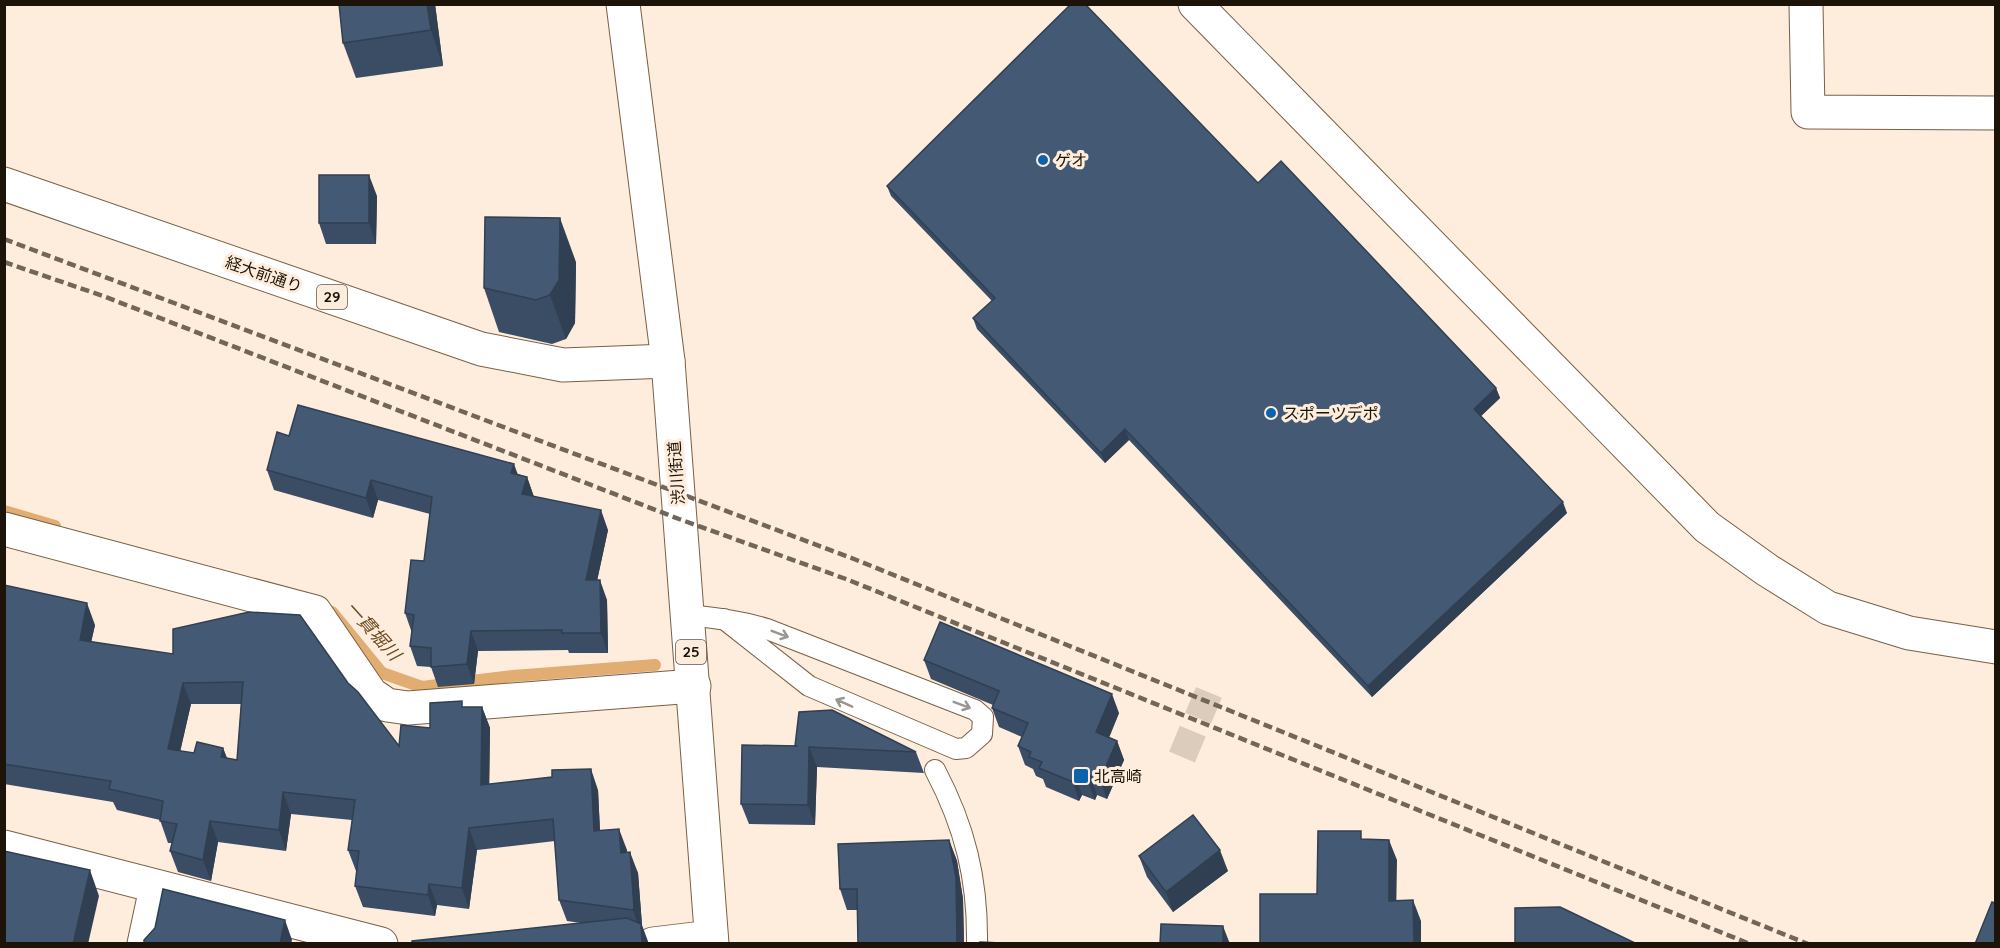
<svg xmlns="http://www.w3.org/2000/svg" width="2000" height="948" viewBox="0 0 2000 948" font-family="Quicksand,'Noto Sans JP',sans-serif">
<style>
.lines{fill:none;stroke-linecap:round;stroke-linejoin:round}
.stream{stroke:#e1ad73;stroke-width:12}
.pedestrian-tunnel{stroke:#dcccbc;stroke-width:28;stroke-dasharray:28 14;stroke-linecap:butt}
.service-casing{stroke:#786046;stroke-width:22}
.minor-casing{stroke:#786046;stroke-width:35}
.tertiary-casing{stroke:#786046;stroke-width:35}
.primary-casing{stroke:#786046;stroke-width:35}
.service{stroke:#fff;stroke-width:20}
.minor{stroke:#fff;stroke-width:33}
.tertiary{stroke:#fff;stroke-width:33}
.primary{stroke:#fff;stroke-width:33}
.rail{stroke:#726659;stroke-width:4.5;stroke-dasharray:9 4.5;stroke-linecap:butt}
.wall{fill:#3a4d64;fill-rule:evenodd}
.shaded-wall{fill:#303f51}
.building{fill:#445a74;stroke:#303f51;stroke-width:1.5;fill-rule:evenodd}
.oneway{stroke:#999590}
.poi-dot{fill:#0b62af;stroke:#feeddc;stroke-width:2}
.labels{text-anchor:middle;stroke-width:6;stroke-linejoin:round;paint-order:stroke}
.shield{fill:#feeddc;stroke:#605548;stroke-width:1.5}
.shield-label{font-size:15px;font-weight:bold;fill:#1d1409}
.poi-label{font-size:16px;fill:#1d1409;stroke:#feeddc;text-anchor:start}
.street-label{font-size:16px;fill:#1d1409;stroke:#feeddc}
.water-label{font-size:18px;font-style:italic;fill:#6d491e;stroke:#feeddc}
</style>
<rect width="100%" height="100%" fill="#feeddc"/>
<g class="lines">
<g class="stream">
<polyline points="4,511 55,526"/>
<polyline points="332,612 382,673 422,687 513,676 655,665"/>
</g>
<polyline class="pedestrian-tunnel" points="1182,757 1212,685"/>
<g class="service-casing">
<g id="service">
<path d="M689,615C715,618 741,621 767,629L975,710L983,717L982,734L966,748L956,749L809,686L724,619"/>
<path d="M935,770C965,827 978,879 977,944"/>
</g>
</g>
<g class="minor-casing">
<g id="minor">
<polyline points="1806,4 1808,112 1996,113"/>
<polyline points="4,529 315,612 371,694 387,705 408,708 694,686"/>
<polyline points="4,847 381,944"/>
<polyline points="144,944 156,888"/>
<polyline points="653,944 711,937"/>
</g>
</g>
<g class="tertiary-casing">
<polyline id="tertiary" points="1195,4 1707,527 1767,570 1828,608 1909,633 1996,647"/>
</g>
<g class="primary-casing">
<g id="primary">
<polyline points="623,4 668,361 712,944"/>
<polyline points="4,184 481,349 563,365 668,361"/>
</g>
</g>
<use href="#service" class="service"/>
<use href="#minor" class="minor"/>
<use href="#tertiary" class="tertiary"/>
<use href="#primary" class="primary"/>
<g class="rail">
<polyline points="4,239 854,559 1808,944"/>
<polyline points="4,262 103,296 679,519 846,579 1750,944"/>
</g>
</g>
<g class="wall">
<polygon points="435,4 443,66 356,78 343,43"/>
<polygon points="1258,183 1496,388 1500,398 1481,416 1567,513 1372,697 1129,440 1105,463 977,329 973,318 992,301 891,196 887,186"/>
<polygon points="377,196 376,244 326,244 319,223"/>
<polygon points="576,262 575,323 566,339 552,344 499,332 484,288"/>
<polygon points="289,436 518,474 527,477 534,497 608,530 597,580 607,600 608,653 569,653 568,650 478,651 474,684 438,687 431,667 417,666 410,646 412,633 405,613 424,561 430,514 378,500 373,518 274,490 267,470"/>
<path d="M4,585L95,625L91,642L348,683L399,746L464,707H482L490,728L489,784L598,790L600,831L627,850V852L638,873L642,925L581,923L567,921L559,900L555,841L477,850L469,909L437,905L435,916L363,907L355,886L357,871H356L348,850L352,820L291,814L286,851L218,842L211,881L178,872L170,851L172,843H168L160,820L117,810L113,802L4,784ZM191,704H241L237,760L227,758L223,748L194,753L180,751Z"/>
<polygon points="924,660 1119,713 1109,738 1117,741 1124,760 1107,799 1097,795 1095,800 1082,795 1079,801 1046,787 1043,779 1036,776 1033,769 1025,765 1018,746 1022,737 999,727 992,708 993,705 931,679"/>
<polygon points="795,746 916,752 924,773 817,767 815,825 749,824 741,804"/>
<polygon points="949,840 957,861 963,899 964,944 858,944 858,910 847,910 840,889"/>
<polygon points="1139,856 1228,871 1173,912 1147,877"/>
</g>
<g class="shaded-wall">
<polygon points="427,4 435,4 443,66 431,30"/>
<polygon points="369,175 377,196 376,244 369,223"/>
<polygon points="560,218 576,262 575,323 566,339 550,295"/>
<polygon points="1496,388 1500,398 1478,419 1474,409"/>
<polygon points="1125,429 1129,440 1105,463 1101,453"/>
<polygon points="514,464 521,483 511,473"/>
<polygon points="527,477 534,497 522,494"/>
<polygon points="371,480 378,500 373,518 366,498"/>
<polygon points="1563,502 1567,513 1372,697 1368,686"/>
<polygon points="601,510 608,530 593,600 586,580"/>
<polygon points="600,580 607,600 608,653 601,633"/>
<polygon points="87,603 95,625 87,661 80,640"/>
<polygon points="471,631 478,651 474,684 467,664"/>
<polygon points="183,683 191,704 176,770 168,749"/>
<polygon points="1112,694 1119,713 1103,751 1096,732"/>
<polygon points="482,707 490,728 489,806 481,785"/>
<polygon points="1117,741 1124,760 1107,799 1100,780"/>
<polygon points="809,747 817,767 815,825 808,805"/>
<polygon points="223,748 231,769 221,757"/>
<polygon points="591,769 598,790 601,852 594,831"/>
<polygon points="1075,776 1082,795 1079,801 1073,782"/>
<polygon points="1090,776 1097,795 1095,800 1088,781"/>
<polygon points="283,792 291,814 286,851 279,830"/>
<polygon points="210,821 218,842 211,881 203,860"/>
<polygon points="469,828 477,850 469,909 462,888"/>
<polygon points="619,829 627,850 629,874 621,853"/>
<polygon points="949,840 957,861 963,899 964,944 957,944"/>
<polygon points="1389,840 1397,860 1396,921 1389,901"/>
<polygon points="1220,850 1228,871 1173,912 1166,892"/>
<polygon points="630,852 638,873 642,925 649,944 642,944 640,931 633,910"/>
<polygon points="90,870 99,896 88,944 73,944"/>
<polygon points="429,884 437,905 435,916 428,895"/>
<polygon points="1413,900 1421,921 1421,944 1414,944"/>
<polygon points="285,920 292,940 291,944 280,944"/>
<polygon points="1223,926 1230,944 1223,944"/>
</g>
<g class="building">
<polygon points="339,4 427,4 431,30 343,43"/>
<polygon points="1071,4 1085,4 1258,183 1281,161 1496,388 1474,409 1563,502 1368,686 1125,429 1101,453 973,318 995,298 887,186"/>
<rect x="319" y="175" width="50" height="48"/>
<polygon points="485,217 560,218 559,280 550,295 536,300 484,288"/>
<polygon points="298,405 514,464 511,473 527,477 522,494 601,510 586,580 600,580 601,633 562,633 562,630 471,631 467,664 431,667 431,648 410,646 414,615 405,613 411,560 424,561 432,497 371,480 366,498 267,470 277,432 289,436"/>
<path d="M4,585L87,603L80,640L173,654V629L249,612L300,615L348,683L358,692L399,746L401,725L430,728V703L462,701V707H482L481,785L552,777V770L591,769L594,831L619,829L621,853L630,852L634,908L633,910L559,900L553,819L469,828L462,888L429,884L428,895L355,886L359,851L348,850L355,800L283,792L279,830L210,821L203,860L170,851L177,824L160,821L163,801L109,789L111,781L4,764ZM243,682L237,760L221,757L223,748L197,742L194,753L168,749L183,683Z"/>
<polygon points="940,622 1112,694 1096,732 1117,741 1100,780 1090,776 1088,781 1075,776 1073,782 1039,768 1042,762 1029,757 1031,752 1018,746 1028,723 992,708 999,691 924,660"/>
<polygon points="832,710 916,752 809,747 808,805 741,804 742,745 798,746 795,746 799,712"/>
<polygon points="1193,815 1220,850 1166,892 1139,856"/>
<polygon points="1318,831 1361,831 1361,839 1389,840 1389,901 1413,900 1414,944 1260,944 1260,894 1317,894"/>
<polygon points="949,840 956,878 957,944 858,944 857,889 840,889 838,844"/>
<polygon points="4,851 90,870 73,944 4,944"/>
<polygon points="163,889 285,920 280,944 144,944 144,940 155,928"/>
<polygon points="1992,902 1995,903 1995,944 1975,944"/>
<polygon points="1560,907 1637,944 1515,944 1515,908"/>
<polygon points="627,918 641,924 642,944 412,944 412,941"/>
<polygon points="1161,924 1223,926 1223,944 1160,944"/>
<polygon points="980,942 1024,944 980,944"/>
</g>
<defs><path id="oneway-shaft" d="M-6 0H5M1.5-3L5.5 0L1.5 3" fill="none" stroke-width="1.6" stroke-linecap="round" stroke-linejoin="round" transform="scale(1.5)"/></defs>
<g class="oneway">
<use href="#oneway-shaft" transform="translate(780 634) rotate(21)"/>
<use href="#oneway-shaft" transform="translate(844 703) rotate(-156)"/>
<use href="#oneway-shaft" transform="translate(962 705) rotate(21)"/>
</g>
<g class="poi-dot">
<circle cx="1043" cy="160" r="6"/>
<circle cx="1271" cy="413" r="6"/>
<rect x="1073" y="768" width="16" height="16" rx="3"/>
</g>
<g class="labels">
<g class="shield">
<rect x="317" y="285" width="30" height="24" rx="4.5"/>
<rect x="676" y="640" width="30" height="24" rx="4.5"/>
</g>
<g class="shield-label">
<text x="332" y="302">29</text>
<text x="691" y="657">25</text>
</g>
<g class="poi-label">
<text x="1055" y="166">ゲオ</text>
<text x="1283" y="419">スポーツデポ</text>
<text x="1094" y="782">北高崎</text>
</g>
<g class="street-label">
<text transform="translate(264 274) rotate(19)" y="6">経大前通り</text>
<text transform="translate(676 473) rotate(-94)" y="6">渋川街道</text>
</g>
<g class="water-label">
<text transform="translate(373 631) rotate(48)" y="6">一貫堀川</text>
</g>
</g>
<rect width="2000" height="948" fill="none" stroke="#1d1409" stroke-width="12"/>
</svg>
